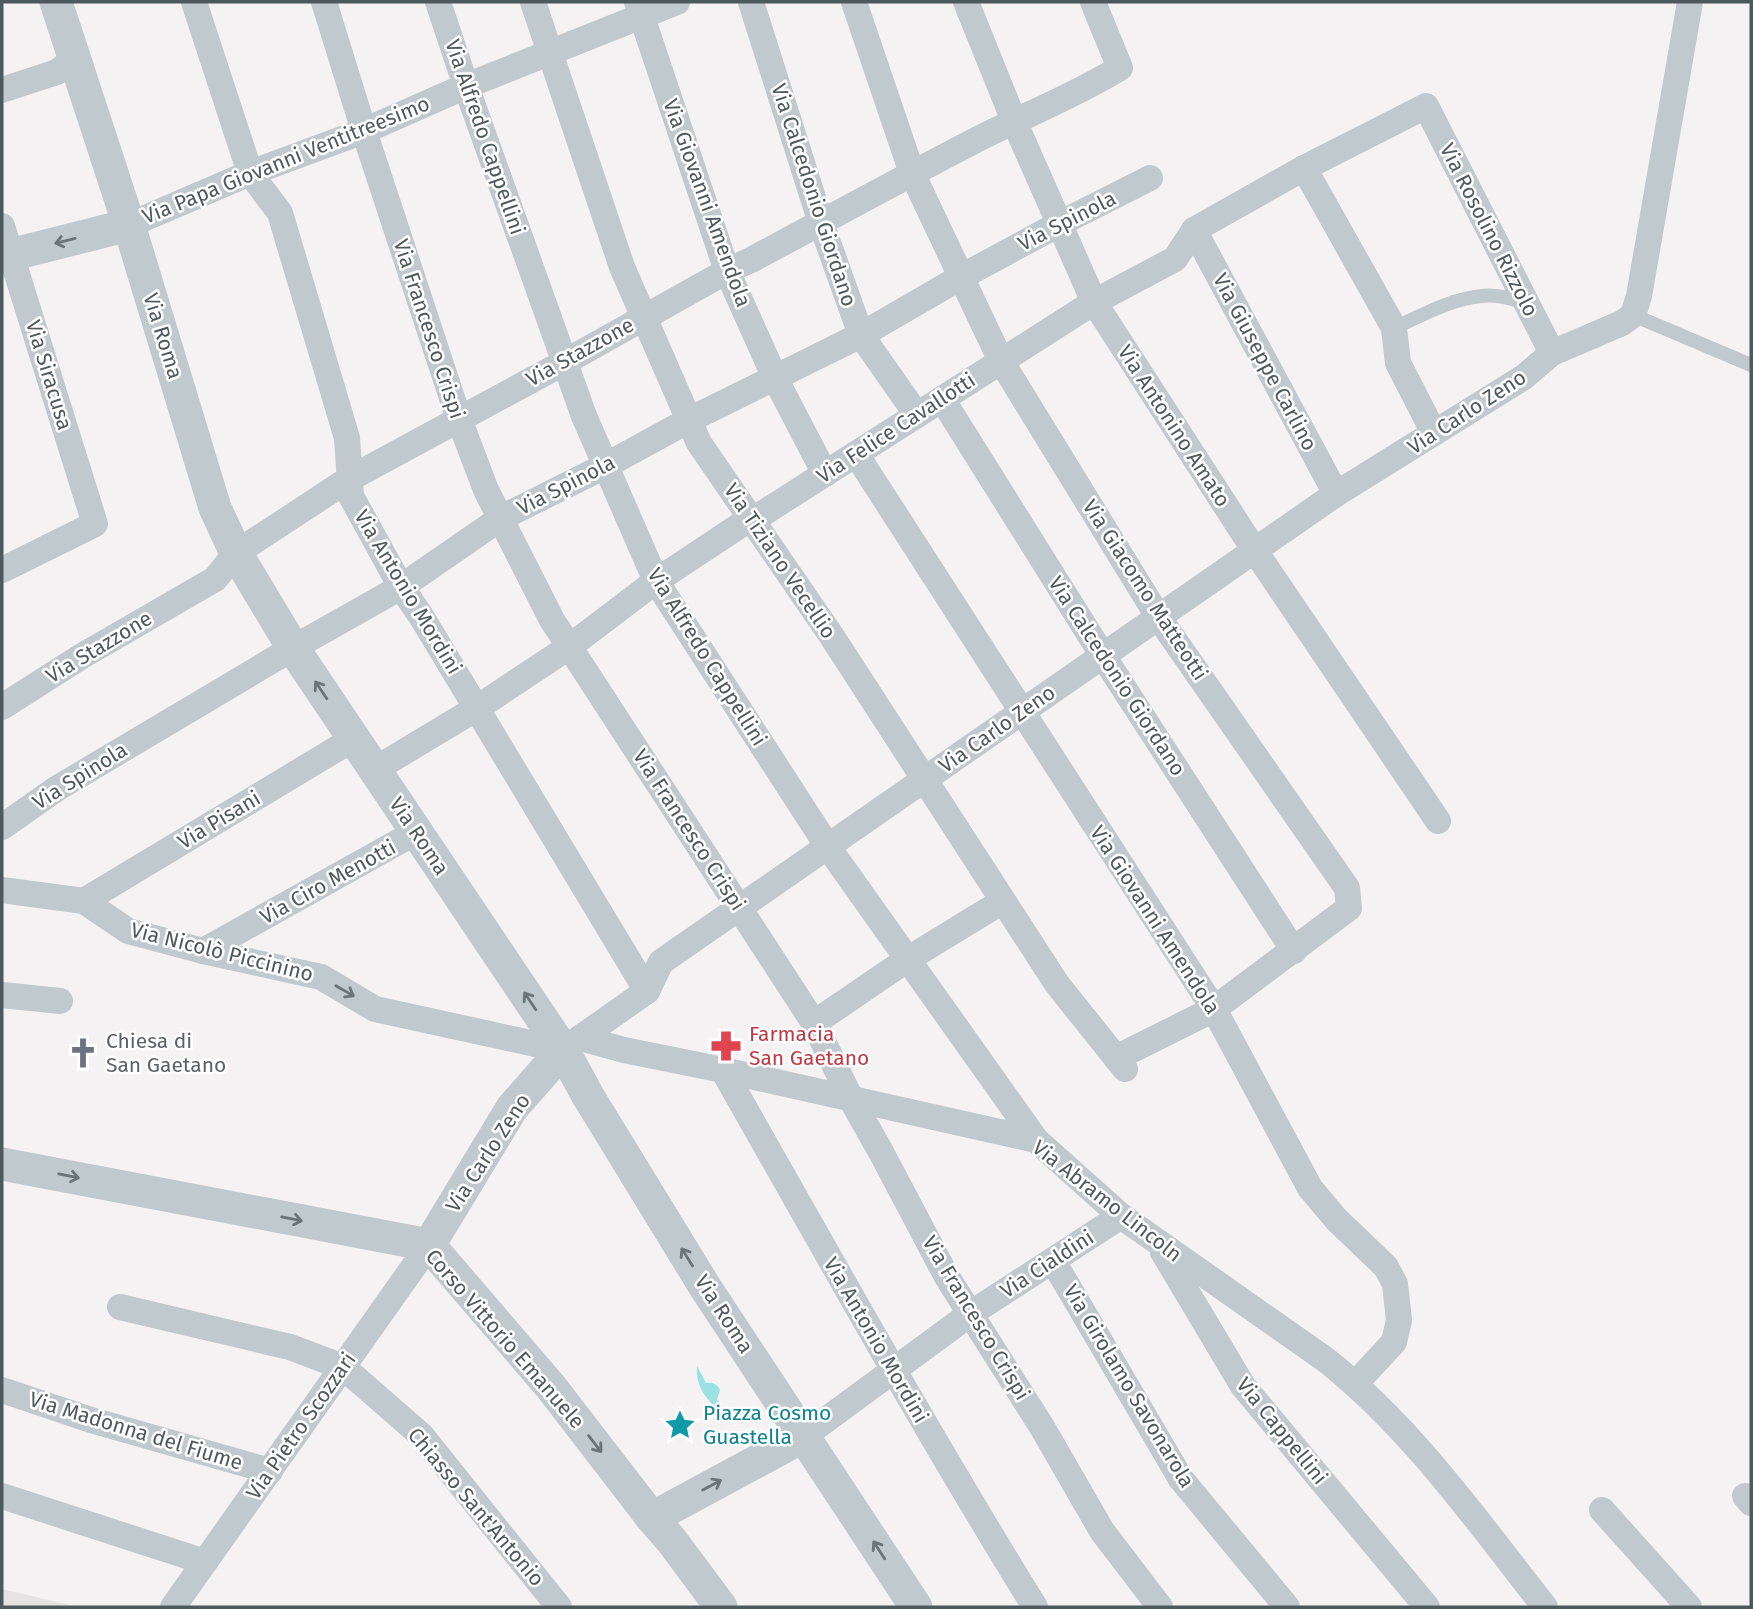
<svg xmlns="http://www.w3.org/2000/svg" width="1753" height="1609" viewBox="0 0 1753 1609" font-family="'Fira Sans',sans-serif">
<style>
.education{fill:#e5e3e4}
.water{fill:#9ae2e3}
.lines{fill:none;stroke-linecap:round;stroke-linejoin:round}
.service{stroke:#c0c9cd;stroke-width:14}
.minor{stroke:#c0c9cd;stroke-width:26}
.tertiary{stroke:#c0c9cd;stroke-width:33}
.oneway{stroke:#697579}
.labels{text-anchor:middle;stroke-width:5;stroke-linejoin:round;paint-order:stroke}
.street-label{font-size:21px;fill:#4c595d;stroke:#fff}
.health-label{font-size:21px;fill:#be3a42;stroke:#fff;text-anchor:start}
.worship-label{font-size:21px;fill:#5b616d;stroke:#fff;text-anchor:start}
.culture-label{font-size:21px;fill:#0d838f;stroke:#fff;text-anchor:start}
</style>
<rect width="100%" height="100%" fill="#f4f2f3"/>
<polygon class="education" points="2,1589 78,1607 2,1607"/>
<path class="water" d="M697,1366L706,1383C713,1382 717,1384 720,1390L717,1399L727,1415C709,1404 695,1388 697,1366Z"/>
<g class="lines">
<g class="service">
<polyline points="1633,315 1751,365"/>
<path d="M1394,328C1423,315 1450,299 1482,296C1496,294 1512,299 1526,303"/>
</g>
<g class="minor">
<polyline points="194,2 250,173 280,213 347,438 351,496 401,587 421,616 647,991"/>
<polyline points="324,2 364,131 459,419 486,490 552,620 814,1023 851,1099 881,1152 947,1277 1042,1427 1102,1531 1160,1607"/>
<polyline points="438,2 466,86 584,416 656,581 828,847 1036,1140"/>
<polyline points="533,2 622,267 699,443 831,635 1057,984 1125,1069"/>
<polyline points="637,2 727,271 775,378 825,474"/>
<polyline points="751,2 821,223 861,335 917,415"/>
<polyline points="854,2 912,173 1001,361 1159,618 1347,888 1349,908 1214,1009 1116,1058"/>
<polyline points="966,2 1014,121 1094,302 1255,551 1438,821"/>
<polyline points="2,90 57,72 75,58"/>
<polyline points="1304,168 1394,328 1398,363 1434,433"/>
<polyline points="129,225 250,173 364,131 466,86 677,2"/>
<polyline points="2,226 95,524 2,570"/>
<polyline points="1194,230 1336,494"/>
<polyline points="942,399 1103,656 1294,951"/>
<polyline points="856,454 1214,1009 1310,1188 1336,1219 1386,1267 1395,1284 1399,1320 1394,1342 1356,1383"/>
<path d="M2,707L82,656L215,579L236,553L349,479L565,362L727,271L751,260C828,219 904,177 982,137C1028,114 1076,95 1120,68L1093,2"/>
<polyline points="374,770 477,708 569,647 656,581 751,518 762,514 1094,302 1175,259 1194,230 1304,168 1426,106 1552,353"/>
<polyline points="2,827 56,789 293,648 401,587 501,518 605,466 689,420 861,335 961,277 1059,224 1150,178"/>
<polyline points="2,890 84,901 128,931 203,951 321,977 375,1009 563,1050 647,991 661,962 1336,494 1524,377 1552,353 1622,323 1633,315 1639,296 1690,2"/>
<polyline points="84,901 353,739"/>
<polyline points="203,951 416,832"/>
<polyline points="2,995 60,1001"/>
<polyline points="814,1023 908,959 1003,901"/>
<path d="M580,1038L624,1050L723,1070L1036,1140L1121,1216L1326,1360C1413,1429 1477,1521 1545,1607"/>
<path d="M723,1070C825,1250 926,1431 1035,1607"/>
<polyline points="1163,1252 1243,1386 1427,1607"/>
<polyline points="1053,1261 1181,1479 1287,1607"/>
<polyline points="120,1307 290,1347 343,1367 421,1435 559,1607"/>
<polyline points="2,1390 91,1420 270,1471"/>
<polyline points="804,1436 970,1314 1121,1216"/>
<polyline points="2,1496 205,1562"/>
<polyline points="1745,1496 1751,1503"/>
<polyline points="1602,1510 1689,1607"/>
<polyline points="173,1607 429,1245"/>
</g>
<g class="tertiary">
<polyline points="56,2 129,225 215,508 236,553 293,648 563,1050 588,1096 705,1287 916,1607"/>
<polyline points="2,257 129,225"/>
<polyline points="2,1164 429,1245 551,1387 652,1518 672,1541 721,1607"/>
<polyline points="429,1245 512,1108 563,1050"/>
<polyline points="652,1518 804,1436"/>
</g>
</g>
<defs><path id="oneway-shaft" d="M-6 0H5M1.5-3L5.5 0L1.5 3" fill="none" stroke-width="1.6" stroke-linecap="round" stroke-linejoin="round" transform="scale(1.75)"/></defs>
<g class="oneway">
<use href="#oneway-shaft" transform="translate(65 241) rotate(166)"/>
<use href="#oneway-shaft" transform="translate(321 690) rotate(-124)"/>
<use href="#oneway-shaft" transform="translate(345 991) rotate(30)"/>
<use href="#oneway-shaft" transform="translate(530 1001) rotate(-124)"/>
<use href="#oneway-shaft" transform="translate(69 1176) rotate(11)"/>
<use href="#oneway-shaft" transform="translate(292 1219) rotate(11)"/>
<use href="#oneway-shaft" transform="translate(687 1257) rotate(-122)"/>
<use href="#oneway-shaft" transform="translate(595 1444) rotate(52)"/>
<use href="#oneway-shaft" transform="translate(712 1485) rotate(-28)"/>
<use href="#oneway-shaft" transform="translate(879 1550) rotate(-123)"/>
</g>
<defs>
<g id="pharmacy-bare" transform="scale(2.415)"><path d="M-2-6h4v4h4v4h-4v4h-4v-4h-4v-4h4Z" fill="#e0444e" stroke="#fff" stroke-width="2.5" paint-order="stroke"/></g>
<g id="church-bare" transform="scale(2.415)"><path d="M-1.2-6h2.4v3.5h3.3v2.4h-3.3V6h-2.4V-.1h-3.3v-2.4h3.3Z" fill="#6b7280" stroke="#fff" stroke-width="2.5" paint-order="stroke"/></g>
<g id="sight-bare" transform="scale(2.415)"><path d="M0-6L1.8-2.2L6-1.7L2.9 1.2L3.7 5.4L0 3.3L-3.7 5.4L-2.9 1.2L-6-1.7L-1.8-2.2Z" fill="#0f9aa8" stroke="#fff" stroke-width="2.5" paint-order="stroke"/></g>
</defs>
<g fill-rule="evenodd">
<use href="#pharmacy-bare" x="726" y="1046"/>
<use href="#church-bare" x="83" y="1053"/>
<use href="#sight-bare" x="680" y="1425"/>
</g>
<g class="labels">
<g class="street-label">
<text transform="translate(485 137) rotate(71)" y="7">Via Alfredo Cappellini</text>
<text transform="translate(286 160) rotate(-22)" y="7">Via Papa Giovanni Ventitreesimo</text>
<text transform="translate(814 195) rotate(72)" y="7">Via Calcedonio Giordano</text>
<text transform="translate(707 203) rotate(70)" y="7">Via Giovanni Amendola</text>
<text transform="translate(1067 221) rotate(-27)" y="7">Via Spinola</text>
<text transform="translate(1489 230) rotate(63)" y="7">Via Rosolino Rizzolo</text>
<text transform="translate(429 329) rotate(72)" y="7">Via Francesco Crispi</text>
<text transform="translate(163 336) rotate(73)" y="7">Via Roma</text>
<text transform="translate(580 352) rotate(-29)" y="7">Via Stazzone</text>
<text transform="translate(1265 362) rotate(62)" y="7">Via Giuseppe Carlino</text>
<text transform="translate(49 375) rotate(73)" y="7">Via Siracusa</text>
<text transform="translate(1467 412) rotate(-33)" y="7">Via Carlo Zeno</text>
<text transform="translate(1174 426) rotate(57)" y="7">Via Antonino Amato</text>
<text transform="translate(896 428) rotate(-33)" y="7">Via Felice Cavallotti</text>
<text transform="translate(566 485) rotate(-27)" y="7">Via Spinola</text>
<text transform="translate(780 561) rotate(56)" y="7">Via Tiziano Vecellio</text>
<text transform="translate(1145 590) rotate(57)" y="7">Via Giacomo Matteotti</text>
<text transform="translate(408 592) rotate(59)" y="7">Via Antonio Mordini</text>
<text transform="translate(99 647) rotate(-31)" y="7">Via Stazzone</text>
<text transform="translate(707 657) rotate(58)" y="7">Via Alfredo Cappellini</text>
<text transform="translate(1117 676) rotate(57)" y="7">Via Calcedonio Giordano</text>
<text transform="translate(997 729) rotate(-35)" y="7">Via Carlo Zeno</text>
<text transform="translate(80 776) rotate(-32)" y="7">Via Spinola</text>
<text transform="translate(219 820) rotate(-31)" y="7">Via Pisani</text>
<text transform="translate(689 830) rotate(57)" y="7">Via Francesco Crispi</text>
<text transform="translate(419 836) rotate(56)" y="7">Via Roma</text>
<text transform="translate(328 882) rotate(-29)" y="7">Via Ciro Menotti</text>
<text transform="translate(1155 920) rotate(57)" y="7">Via Giovanni Amendola</text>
<text transform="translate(222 952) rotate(14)" y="7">Via Nicolò Piccinino</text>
<text transform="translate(488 1153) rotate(-57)" y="7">Via Carlo Zeno</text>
<text transform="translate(1107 1201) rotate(38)" y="7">Via Abramo Lincoln</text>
<text transform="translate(1047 1264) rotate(-33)" y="7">Via Cialdini</text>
<text transform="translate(724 1314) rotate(57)" y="7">Via Roma</text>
<text transform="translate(976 1318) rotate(59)" y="7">Via Francesco Crispi</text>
<text transform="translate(505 1339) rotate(49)" y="7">Corso Vittorio Emanuele</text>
<text transform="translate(876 1340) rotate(60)" y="7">Via Antonio Mordini</text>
<text transform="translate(1129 1386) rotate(59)" y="7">Via Girolamo Savonarola</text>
<text transform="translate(301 1426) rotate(-55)" y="7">Via Pietro Scozzari</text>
<text transform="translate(136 1431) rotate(17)" y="7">Via Madonna del Fiume</text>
<text transform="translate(1282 1431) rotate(51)" y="7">Via Cappellini</text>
<text transform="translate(476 1507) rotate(50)" y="7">Chiasso Sant'Antonio</text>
</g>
<g class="health-label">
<text x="749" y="1041">Farmacia<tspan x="749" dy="24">San Gaetano</tspan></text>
</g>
<g class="worship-label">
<text x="106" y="1048">Chiesa di<tspan x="106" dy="24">San Gaetano</tspan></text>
</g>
<g class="culture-label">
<text x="703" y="1420">Piazza Cosmo<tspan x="703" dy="24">Guastella</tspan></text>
</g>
</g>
<rect width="1753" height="1609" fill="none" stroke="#4c595d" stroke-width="7"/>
</svg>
